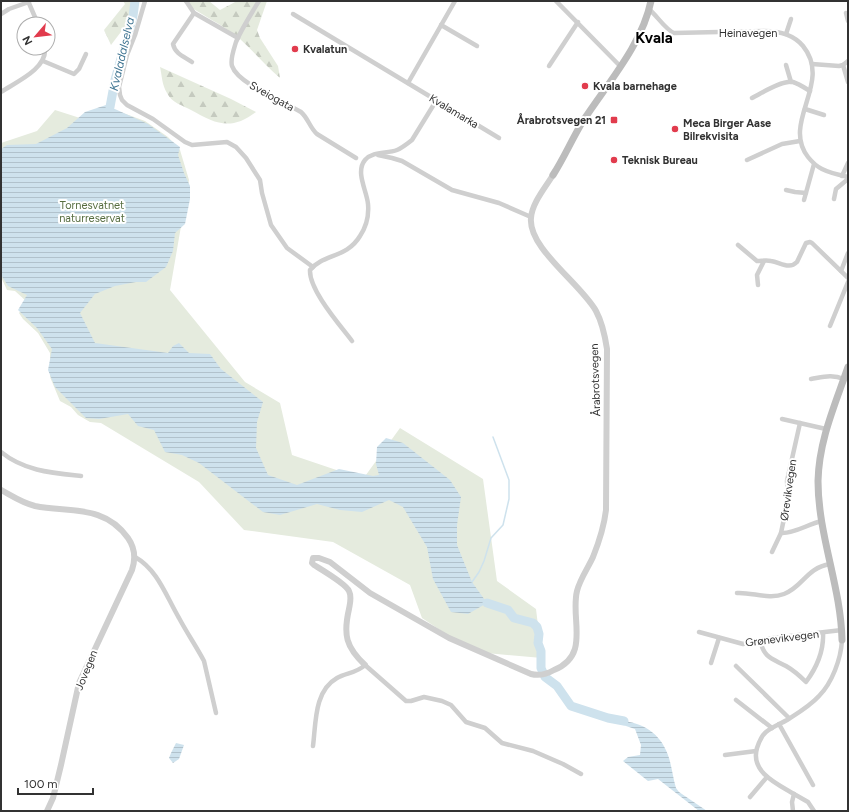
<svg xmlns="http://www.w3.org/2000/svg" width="849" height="812" viewBox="0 0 849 812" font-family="Figtree,sans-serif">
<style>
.forest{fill:url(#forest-firs)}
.park{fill:#e5ebde}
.water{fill:url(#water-rules)}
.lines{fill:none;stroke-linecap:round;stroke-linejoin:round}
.stream{stroke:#cee2ed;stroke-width:1.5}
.river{stroke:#cee2ed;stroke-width:9}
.minor{stroke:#cfcfcf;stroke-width:4.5}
.tertiary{stroke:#cfcfcf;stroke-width:6}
.secondary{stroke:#bcbcbc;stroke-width:7}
.poi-dot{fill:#e13b4d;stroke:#fff;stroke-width:1.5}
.labels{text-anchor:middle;stroke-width:4;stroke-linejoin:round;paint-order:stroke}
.street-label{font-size:11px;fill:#323232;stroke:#fff}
.poi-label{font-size:11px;font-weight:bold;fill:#323232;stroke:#fff;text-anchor:start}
.park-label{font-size:11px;fill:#566d3f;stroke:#fff}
.water-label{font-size:12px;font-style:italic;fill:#417693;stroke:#fff}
.district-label{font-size:15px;font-weight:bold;fill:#000;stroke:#fff}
</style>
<defs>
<pattern id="forest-firs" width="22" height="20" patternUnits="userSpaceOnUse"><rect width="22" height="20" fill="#e5ebde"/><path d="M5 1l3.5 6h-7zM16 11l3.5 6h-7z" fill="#c5cabf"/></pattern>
<pattern id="water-rules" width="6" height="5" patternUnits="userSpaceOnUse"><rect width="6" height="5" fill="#cee2ed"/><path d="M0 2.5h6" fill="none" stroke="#b1c2cc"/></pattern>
</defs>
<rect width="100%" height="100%" fill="#fff"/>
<g class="forest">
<polygon points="123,1 138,1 133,16 111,45 104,30 125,4"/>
<path d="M182,1H209L220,10L237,1H267L257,30L260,38L278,66L280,78C266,66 254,52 240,39C222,24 201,15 182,1Z"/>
<path d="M160,67L231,99L256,112C231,131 216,124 191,110C182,105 172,103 167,93C162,85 162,76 160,67Z"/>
</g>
<polygon class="park" points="107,107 145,121 168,137 180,150 189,180 170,290 245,382 280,403 292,455 363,479 400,428 483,479 497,581 536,609 542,658 486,653 452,638 422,618 410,585 333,542 244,530 199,482 101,423 90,422 78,415 71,407 60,401 50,377 50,353 38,333 23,319 19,313 26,303 26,301 15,291 7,290 1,277 1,143 37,131 55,110 80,118"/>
<g class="water">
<polygon points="106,105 148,124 180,147 178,155 184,173 190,186 190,199 185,224 175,233 173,251 166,267 146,282 136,282 115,286 95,294 80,313 95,343 168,353 173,346 179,343 189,353 210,354 221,369 263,402 257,422 256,448 268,475 297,485 339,469 373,476 379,475 376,464 377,447 386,438 403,443 450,480 461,497 457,525 457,545 472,582 487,603 468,614 451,612 433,579 427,547 403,507 389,500 362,512 340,510 317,504 280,515 263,512 199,463 182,455 165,452 154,430 138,426 128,414 99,419 86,418 55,387 48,370 52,349 37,328 18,310 27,295 8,286 1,275 1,149 7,145 36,144 67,128 85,112"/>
<path d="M624,721C647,724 662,736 669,758C672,768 673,778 676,788L679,792L707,811H699L658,779L648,781L623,761L628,757L640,755L641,745L635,729L623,725Z"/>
<polygon points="176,743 184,745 179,759 173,763 169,758 171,753"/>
</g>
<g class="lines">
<polyline class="stream" points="472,582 479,572 484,561 491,538 503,525 509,499 509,480 493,437"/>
<g class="river">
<polyline points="110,107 115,80 133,16 135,1"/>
<polyline points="487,603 508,610 514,618 533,623 537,627 539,634 538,643 541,651 541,668 545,677 557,686 571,706 608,718 624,721"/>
</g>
<g class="minor">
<polyline points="28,1 38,24"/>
<polyline points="145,1 135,35 127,55 119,87 120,95 122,100 127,105 153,119 185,142 192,145 227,142 236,147 246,158 260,180 262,193 271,225 287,248 313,267"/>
<polyline points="186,1 194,13 238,38"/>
<path d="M259,1C251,14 242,28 236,42C234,49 230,59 232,66C238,84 285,102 301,112C308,118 310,128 317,134L356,158"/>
<polyline points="556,1 621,67"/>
<path d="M650,10C657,16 666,30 674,33L764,31C779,31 793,34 803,46C833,83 781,122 808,157C812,162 816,166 822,169C830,173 839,175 848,177"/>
<polyline points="846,13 848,21"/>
<polyline points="1,14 9,9 29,2"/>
<polyline points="293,14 499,138"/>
<polyline points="441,25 477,46"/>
<polyline points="786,34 791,19"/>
<polyline points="43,61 74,74 79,69 86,54"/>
<path d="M192,62C185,57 175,54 173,44L194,13"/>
<polyline points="812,64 839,66 843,65 848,61"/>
<polyline points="786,65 791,82"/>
<polyline points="843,65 848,82"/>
<polyline points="549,66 578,22"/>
<polyline points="408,83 455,1"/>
<path d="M1,92C16,82 47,69 45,48"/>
<path d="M752,98C762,93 782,80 793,82C799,84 805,88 810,91"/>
<polyline points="805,109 824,115"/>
<polyline points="378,155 392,158 402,161 452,190 499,203 531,217"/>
<polyline points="747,160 782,144 800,141"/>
<polyline points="842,176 848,163"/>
<polyline points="786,190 795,192 806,193"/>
<polyline points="834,199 836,189 848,179"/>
<polyline points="804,200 814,164"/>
<path d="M738,245L757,261C762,261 766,260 771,261C780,262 789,270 797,262L806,243L810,242L812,243L848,278"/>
<polyline points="841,271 848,253"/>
<polyline points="758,285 757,275 764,261"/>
<polyline points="830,326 848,282"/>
<path d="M352,341C340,325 309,290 310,270C323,254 347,258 360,236C366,227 369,215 368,204C367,191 355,172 365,160C373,151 387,154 397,150C402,148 407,144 412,140L436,101"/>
<path d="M811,379C823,377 832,374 844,379"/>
<polyline points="782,419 826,429"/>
<path d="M1,452C24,471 52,473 81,476"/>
<path d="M781,533C794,534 808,524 822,521"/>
<polyline points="772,552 781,533 788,499 787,481 800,423"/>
<path d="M135,557C158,570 166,596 179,618C187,633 196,646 204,661L216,713"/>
<path d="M737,593C752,592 769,600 784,594C803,587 806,568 830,564"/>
<polyline points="699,632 743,644 773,638 842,630"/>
<path d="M760,640C764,658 771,658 786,666C793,670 800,676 806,682C817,667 824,652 823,633"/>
<polyline points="711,663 719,638"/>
<polyline points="736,666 789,718"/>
<polyline points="736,700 772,728"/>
<polyline points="779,724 813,785"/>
<path d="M313,746C316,723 314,691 337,678C346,673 357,673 365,665L406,701H411L424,697L442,701L451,705L466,722L485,728L502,743L533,751L563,764L581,774"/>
<polyline points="725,755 756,751"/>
<path d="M794,794C777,784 750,772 757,748C759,742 761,736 766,732C772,727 780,724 787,720C798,713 810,706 819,696C832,683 841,659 842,640"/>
<polyline points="750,797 767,777"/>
<polyline points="793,811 792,802 794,794 808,802 814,811"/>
</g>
<g class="tertiary">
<path d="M1,490C12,496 22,503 35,506C69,513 104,504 128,538C135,548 136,558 132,570L79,683L61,765L53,798L47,811"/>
<path d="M365,665C346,647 343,635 349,609C350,603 352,597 349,591C346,584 322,570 314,565L312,563L313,558H319L330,562L370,593L449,638L531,674C539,676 547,674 554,670C591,655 570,619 577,591C580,579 588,568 593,557C599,542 604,527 606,510L607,349C605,336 602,322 596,311C581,284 528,248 531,218C532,203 545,188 553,175"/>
</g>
<g class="secondary">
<path d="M553,175C564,158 572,139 583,121C607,84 642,45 651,1"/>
<path d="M842,640C841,587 818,535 818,481C819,440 835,405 848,367"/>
</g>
</g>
<g class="poi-dot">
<circle cx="295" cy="49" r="4"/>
<circle cx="585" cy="86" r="4"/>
<rect x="610" y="116" width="8" height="8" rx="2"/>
<circle cx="675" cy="129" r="4"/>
<circle cx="614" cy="160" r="4"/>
</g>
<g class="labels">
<g class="street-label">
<text x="748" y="37">Heinavegen</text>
<text transform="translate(272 96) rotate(29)" y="4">Sveiogata</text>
<text transform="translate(454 111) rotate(31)" y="4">Kvalamarka</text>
<text transform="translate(595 380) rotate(-92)" y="4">Årabrotsvegen</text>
<text transform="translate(788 490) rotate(-82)" y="4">Ørevikvegen</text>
<text transform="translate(782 638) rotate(-7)" y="4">Grønevikvegen</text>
<text transform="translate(86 670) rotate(-68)" y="4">Jovegen</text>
</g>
<g class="poi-label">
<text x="303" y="53">Kvalatun</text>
<text x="593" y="90">Kvala barnehage</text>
<text x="606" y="124" text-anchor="end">Årabrotsvegen 21</text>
<text x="683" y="127">Meca Birger Aase<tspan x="683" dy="13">Bilrekvisita</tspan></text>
<text x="622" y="164">Teknisk Bureau</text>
</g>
<g class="park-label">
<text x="92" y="209">Tornesvatnet<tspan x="92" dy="13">naturreservat</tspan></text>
</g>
<g class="water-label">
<text transform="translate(122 54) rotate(-77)" y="4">Kvaladalselva</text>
</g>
<g class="district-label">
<text x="654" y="43">Kvala</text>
</g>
</g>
<rect width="849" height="812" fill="none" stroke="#323232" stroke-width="4"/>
<g transform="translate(36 36) rotate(242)"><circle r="19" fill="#ffffff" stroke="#adadad"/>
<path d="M0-3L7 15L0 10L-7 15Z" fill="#e13b4d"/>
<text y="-6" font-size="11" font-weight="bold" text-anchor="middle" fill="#323232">N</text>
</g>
<path d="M18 788v6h75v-6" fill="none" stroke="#323232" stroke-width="2"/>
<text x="24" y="788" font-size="12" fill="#323232" stroke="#ffffff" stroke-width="3" paint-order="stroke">100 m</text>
</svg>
